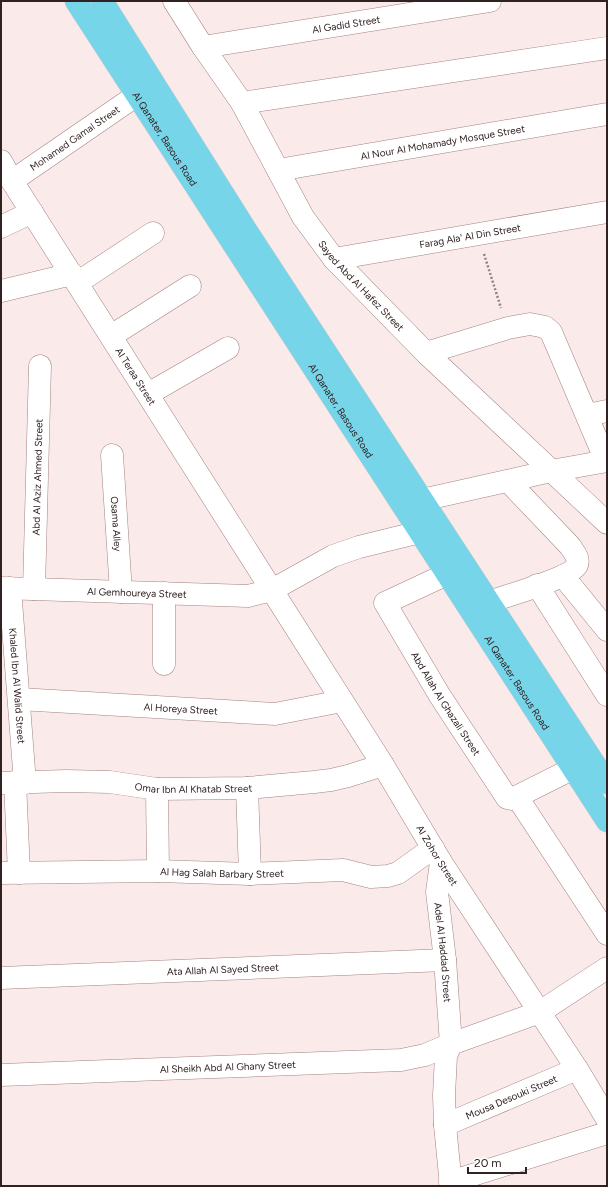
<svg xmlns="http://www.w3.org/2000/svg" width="608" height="1187" viewBox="0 0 608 1187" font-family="Figtree,sans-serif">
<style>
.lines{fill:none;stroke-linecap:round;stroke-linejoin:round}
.minor-casing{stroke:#a48280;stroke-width:23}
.major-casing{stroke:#cdcaca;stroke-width:23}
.path{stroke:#918281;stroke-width:2.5;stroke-dasharray:2 2;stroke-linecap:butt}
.minor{stroke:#fff;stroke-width:22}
.major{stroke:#76d5e9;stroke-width:22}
.labels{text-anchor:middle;stroke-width:3.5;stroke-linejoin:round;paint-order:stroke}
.street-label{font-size:10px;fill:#302221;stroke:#fff}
</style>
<rect width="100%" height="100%" fill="#faebea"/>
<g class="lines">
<g class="minor-casing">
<g id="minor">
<path id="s1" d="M174,1L203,47L242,103L303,217L334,259L426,353L607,523"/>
<path id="s2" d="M203,47L490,1"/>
<polyline points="242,103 607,48"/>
<path id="s3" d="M1,161L12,181L383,765L441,862L577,1069L607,1119"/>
<path id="s4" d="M278,170L607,114"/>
<path id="s5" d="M12,181L137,95"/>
<polyline points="1,227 32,212"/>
<path id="s6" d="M334,259L607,212"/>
<polyline points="77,283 153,233"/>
<polyline points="1,291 72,274"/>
<polyline points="111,336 190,286"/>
<polyline points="426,353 508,328 530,324 545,327 551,332 606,461"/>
<polyline points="148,394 228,348"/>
<polyline points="587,415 607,411"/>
<path id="s7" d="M112,455L121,592"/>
<polyline points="422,500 551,471 607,461"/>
<path id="s8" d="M447,574L385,603L440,696L507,798L512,799L572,769"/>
<polyline points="563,576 607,630"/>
<polyline points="537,585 607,695"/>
<path id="s9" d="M1,588L248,596L272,590L333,556L359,547L420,532"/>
<path id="s10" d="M10,588L25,783"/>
<path id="s11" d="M34,589L40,366"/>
<path d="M489,602C505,596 571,578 577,565C580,558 573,551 570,546L508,481"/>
<polyline points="164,664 164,593"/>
<path id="s12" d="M19,699L275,714L342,701"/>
<polyline points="15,782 19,873"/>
<path id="s13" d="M1,783L66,781L110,782L157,789L247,788L314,782L331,780L348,776L383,765"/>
<polyline points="247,788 250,874"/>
<polyline points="157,789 158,871"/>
<polyline points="517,797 607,934"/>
<path id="s14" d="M441,862L437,892L445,960L451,1044L446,1056L444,1095L445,1125L451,1186"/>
<path id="s15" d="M1,873L158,871L250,874L343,870L371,877L388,876L398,873L433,848"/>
<path id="s16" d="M1,978L445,960"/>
<path id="s17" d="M1,1075L401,1060L425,1055L451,1044L540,1012L607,968"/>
<path id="s18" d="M445,1125L577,1069"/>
<polyline points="450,1182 607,1133"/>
</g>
</g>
<g class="major-casing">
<g id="major">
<path id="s19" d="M76,1L607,821"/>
<polyline points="102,1 246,230 607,783"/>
</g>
</g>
<polyline class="path" points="484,254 501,308"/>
<use href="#minor" class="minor"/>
<use href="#major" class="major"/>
</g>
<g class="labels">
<g class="street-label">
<text dy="4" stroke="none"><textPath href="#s2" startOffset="145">Al Gadid Street</textPath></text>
<text dy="4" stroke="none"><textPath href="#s5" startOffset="76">Mohamed Gamal Street</textPath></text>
<text dy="4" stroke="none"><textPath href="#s19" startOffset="164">Al Qanater, Basous Road</textPath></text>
<text dy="4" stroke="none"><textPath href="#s4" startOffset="167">Al Nour Al Mohamady Mosque Street</textPath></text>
<text dy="4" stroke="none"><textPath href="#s6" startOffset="138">Farag Ala' Al Din Street</textPath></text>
<text dy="4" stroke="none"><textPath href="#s1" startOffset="342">Sayed Abd Al Hafez Street</textPath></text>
<text dy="4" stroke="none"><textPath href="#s3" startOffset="254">Al Teraa Street</textPath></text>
<text dy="4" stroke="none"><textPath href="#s19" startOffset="488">Al Qanater, Basous Road</textPath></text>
<text dy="4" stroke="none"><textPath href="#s11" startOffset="112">Abd Al Aziz Ahmed Street</textPath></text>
<text dy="4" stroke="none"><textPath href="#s7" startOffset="69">Osama Alley</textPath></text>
<text dy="4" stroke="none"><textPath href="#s9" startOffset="136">Al Gemhoureya Street</textPath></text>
<text dy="4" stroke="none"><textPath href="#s19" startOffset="812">Al Qanater, Basous Road</textPath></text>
<text dy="4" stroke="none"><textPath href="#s10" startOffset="98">Khaled Ibn Al Walid Street</textPath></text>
<text dy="4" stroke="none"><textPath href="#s8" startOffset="186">Abd Allah Al Ghazali Street</textPath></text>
<text dy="4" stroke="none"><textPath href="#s12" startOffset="162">Al Horeya Street</textPath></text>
<text dy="4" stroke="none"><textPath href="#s13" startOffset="193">Omar Ibn Al Khatab Street</textPath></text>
<text dy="4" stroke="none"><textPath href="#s3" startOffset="820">Al Zohor Street</textPath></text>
<text dy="4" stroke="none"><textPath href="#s15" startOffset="221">Al Hag Salah Barbary Street</textPath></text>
<text dy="4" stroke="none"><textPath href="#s14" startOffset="91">Adel Al Haddad Street</textPath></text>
<text dy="4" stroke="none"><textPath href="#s16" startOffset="222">Ata Allah Al Sayed Street</textPath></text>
<text dy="4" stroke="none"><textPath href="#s17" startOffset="227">Al Sheikh Abd Al Ghany Street</textPath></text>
<text dy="4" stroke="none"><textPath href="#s18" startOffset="72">Mousa Desouki Street</textPath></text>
</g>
</g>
<rect width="608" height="1187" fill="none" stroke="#302221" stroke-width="4"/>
<path d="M468 1167v6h58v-6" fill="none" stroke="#302221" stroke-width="2"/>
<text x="474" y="1167" font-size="12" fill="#302221" stroke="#ffffff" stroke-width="3" paint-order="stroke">20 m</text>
</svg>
